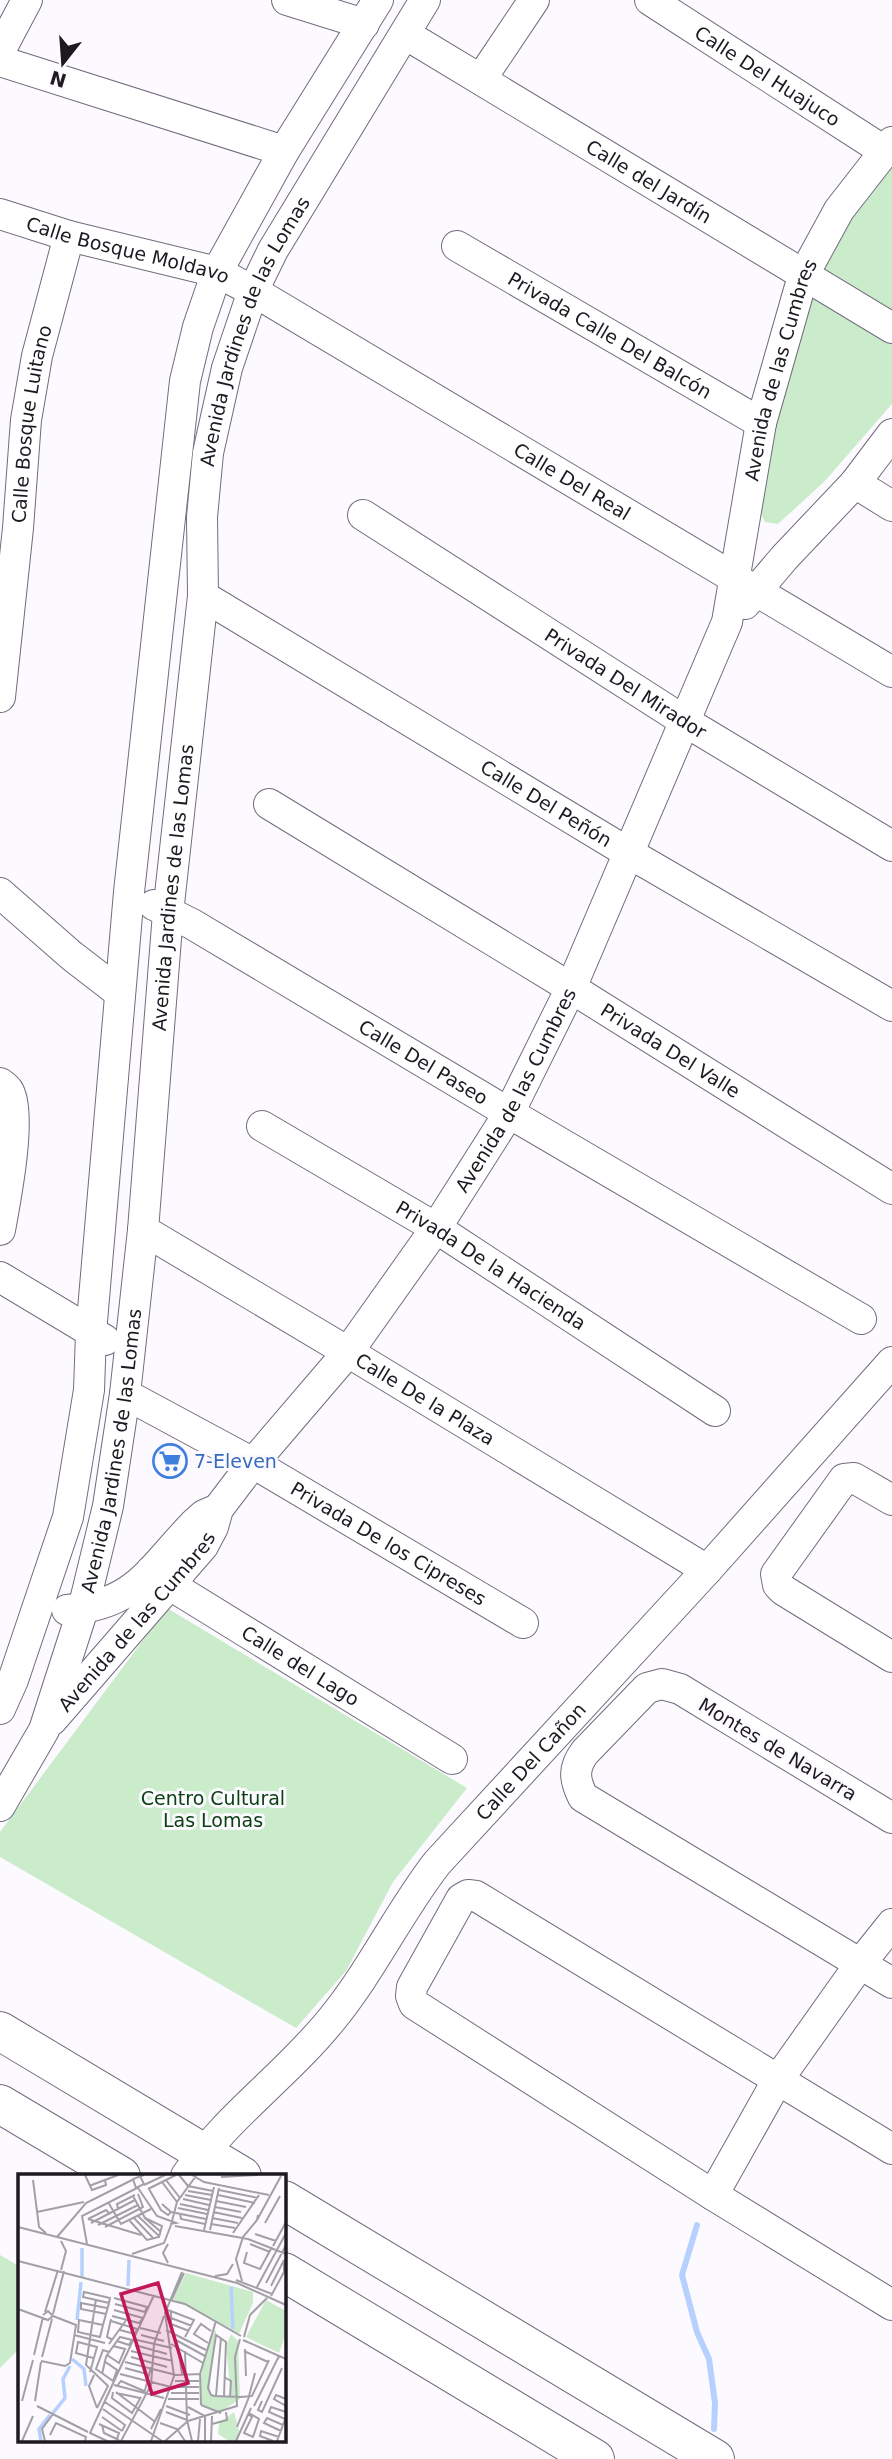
<svg xmlns="http://www.w3.org/2000/svg" width="892" height="2459" viewBox="0 0 892 2459" font-family="'DejaVu Sans',sans-serif">
<style>
.green{fill:#cbeccb}
.lines{fill:none;stroke-linecap:round;stroke-linejoin:round}
.stream{stroke:#b7d1fe;stroke-width:6}
.minor-casing{stroke:#726b7f;stroke-width:32}
.major-casing{stroke:#726b7f;stroke-width:40}
.minor{stroke:#fff;stroke-width:30}
.major{stroke:#fff;stroke-width:38}
.labels{text-anchor:middle;stroke-width:6;stroke-linejoin:round;paint-order:stroke}
.street-label{font-size:19px;fill:#1c1921;stroke:#fcfaff}
.shop-label{font-size:19px;fill:#366cbe;stroke:#fcfaff;text-anchor:start}
.park-label{font-size:19px;fill:#0a4112;stroke:#fcfaff}
.inset-river{fill:none;stroke:#b7d1fe;stroke-width:3.5}
.inset-road{fill:none;stroke:#a2a0a6;stroke-width:2}
.view{fill:#c2185b;fill-opacity:0.15;stroke:#c2185b;stroke-width:3.5}
.inset-edge{fill:none;stroke:#1c1921;stroke-width:3.5}
</style>
<rect width="100%" height="100%" fill="#fcfaff"/>
<g class="green">
<polygon points="892,151 892,404 824,482 778,524 765,522 758,508 778,417 824,250"/>
<polygon points="167,1608 467,1788 393,1882 346,1971 296,2028 0,1857 0,1832"/>
<polygon points="0,2255 19,2266 19,2349 0,2368"/>
</g>
<g class="lines">
<polyline class="stream" points="697,2225 682,2275 697,2332 709,2359 715,2403 714,2429"/>
<g class="minor-casing">
<g id="minor">
<polyline points="287,0 364,24"/>
<path id="s1" d="M650,0L884,151"/>
<path id="s2" d="M405,34L892,328"/>
<polyline points="0,51 27,0"/>
<polyline points="0,61 284,151"/>
<polyline points="481,79 534,0"/>
<path id="s3" d="M0,214L69,236L217,272L253,291L892,672"/>
<path id="s4" d="M457,246L761,423"/>
<polyline points="855,483 892,506"/>
<path id="s5" d="M363,515L686,722L892,846"/>
<path id="s6" d="M203,596L627,852L892,1006"/>
<polyline points="745,604 784,558 855,483 892,434"/>
<path id="s7" d="M0,697L18,528L26,420L37,356L69,236"/>
<path id="s8" d="M269,804L571,988L892,1189"/>
<polyline points="0,893 72,956 120,993"/>
<path id="s9" d="M154,905L192,924L509,1113L861,1319"/>
<path d="M0,1083C3,1085 6,1087 8,1090C23,1112 5,1202 0,1230"/>
<path id="s10" d="M262,1126L436,1228L715,1411"/>
<path id="s11" d="M143,1230L348,1352L707,1570"/>
<polyline points="0,1277 105,1340"/>
<path id="s12" d="M125,1394L253,1463L523,1623"/>
<polyline points="892,1500 854,1478 844,1479 776,1574 778,1585 783,1590 892,1657"/>
<path id="s13" d="M151,1571L170,1585L452,1759"/>
<path d="M67,1610C137,1604 149,1570 194,1524L204,1515L218,1509"/>
<polyline points="0,1709 13,1680 68,1517 89,1390 91,1333 129,892 185,381 198,327 217,272 284,151 378,0"/>
<path id="s14" d="M52,1720L203,1546L213,1527L218,1509L253,1463L348,1352L436,1228L509,1113L571,988L727,622L761,423L803,276L839,210L892,142"/>
<path id="s15" d="M0,1806L44,1730L83,1609L108,1506L125,1394L143,1230L168,913L203,596L202,517L208,453L227,368L253,291L273,250L425,0"/>
<path d="M892,1818L680,1689L662,1684L647,1688L585,1752C573,1768 574,1779 583,1797L892,1983"/>
<polyline points="892,2149 476,1896 468,1895 461,1899 412,1987 411,1996 414,2004 713,2195 892,2305"/>
<path id="s16" d="M186,2176C226,2117 287,2075 332,2019C372,1970 399,1912 437,1863L707,1570L892,1362"/>
<polyline points="713,2195 777,2081 860,1964 892,1924"/>
</g>
</g>
<g class="major-casing">
<g id="major">
<polyline points="0,2031 242,2176"/>
<polyline points="0,2104 121,2176"/>
<polyline points="284,2200 715,2459"/>
<polyline points="284,2272 595,2459"/>
</g>
</g>
<use href="#minor" class="minor"/>
<use href="#major" class="major"/>
</g>
<defs>
<g id="supermarket-ring" transform="scale(1.75)"><circle r="9.5" fill="#fcfaff" stroke="#3f7fe0" stroke-width="1.5"/><path d="M-6-5.5h2.5l.6 2H6L4.5 2H-2.5L-4.4-4H-6ZM-1.5 3.2a1.3 1.3 0 1 0 .1 0ZM3 3.2a1.3 1.3 0 1 0 .1 0Z" fill="#3f7fe0"/></g>
</defs>
<g fill-rule="evenodd">
<use href="#supermarket-ring" x="170" y="1461"/>
</g>
<g class="labels">
<g class="street-label">
<text dy="7" stroke="none"><textPath href="#s1" startOffset="140">Calle Del Huajuco</textPath></text>
<text dy="7" stroke="none"><textPath href="#s2" startOffset="285">Calle del Jardín</textPath></text>
<text dy="7" stroke="none"><textPath href="#s3" startOffset="133">Calle Bosque Moldavo</textPath></text>
<text dy="7" stroke="none"><textPath href="#s15" startOffset="1510">Avenida Jardines de las Lomas</textPath></text>
<text dy="7" stroke="none"><textPath href="#s4" startOffset="177">Privada Calle Del Balcón</textPath></text>
<text dy="7" stroke="none"><textPath href="#s14" startOffset="1558">Avenida de las Cumbres</textPath></text>
<text dy="7" stroke="none"><textPath href="#s7" startOffset="275">Calle Bosque Luitano</textPath></text>
<text dy="7" stroke="none"><textPath href="#s3" startOffset="637">Calle Del Real</textPath></text>
<text dy="7" stroke="none"><textPath href="#s5" startOffset="312">Privada Del Mirador</textPath></text>
<text dy="7" stroke="none"><textPath href="#s6" startOffset="401">Calle Del Peñón</textPath></text>
<text dy="7" stroke="none"><textPath href="#s15" startOffset="943">Avenida Jardines de las Lomas</textPath></text>
<text dy="7" stroke="none"><textPath href="#s8" startOffset="471">Privada Del Valle</textPath></text>
<text dy="7" stroke="none"><textPath href="#s9" startOffset="312">Calle Del Paseo</textPath></text>
<text dy="7" stroke="none"><textPath href="#s14" startOffset="786">Avenida de las Cumbres</textPath></text>
<text dy="7" stroke="none"><textPath href="#s10" startOffset="268">Privada De la Hacienda</textPath></text>
<text dy="7" stroke="none"><textPath href="#s11" startOffset="329">Calle De la Plaza</textPath></text>
<text dy="7" stroke="none"><textPath href="#s15" startOffset="376">Avenida Jardines de las Lomas</textPath></text>
<text dy="7" stroke="none"><textPath href="#s12" startOffset="303">Privada De los Cipreses</textPath></text>
<text dy="7" stroke="none"><textPath href="#s14" startOffset="130">Avenida de las Cumbres</textPath></text>
<text dy="7" stroke="none"><textPath href="#s13" startOffset="177">Calle del Lago</textPath></text>
<text transform="translate(778 1749) rotate(31)" y="7">Montes de Navarra</text>
<text dy="7" stroke="none"><textPath href="#s16" startOffset="541">Calle Del Cañon</textPath></text>
</g>
<g class="shop-label">
<text x="194" y="1468">7-Eleven</text>
</g>
<g class="park-label">
<text x="213" y="1805">Centro Cultural<tspan x="213" dy="22">Las Lomas</tspan></text>
</g>
</g>
<g transform="translate(18 2174)">
<rect width="268" height="268" fill="#fcfaff"/>
<path d="M168,99L235,118V129L221,160L155,125ZM248,126L268,137V159L261,179L228,163ZM195,155L198,157L191,220L213,223L208,172L213,160L220,167L222,225L202,238L183,230L182,204ZM216,238L221,257L218,267H211L200,260L201,249Z" fill="#cbeccb"/>
<path class="inset-river" d="M64,103V74M110,112L111,86M213,113L215,155M59,146L63,108M54,185L66,195L68,212M35,239L47,224L45,205L52,192M23,267L21,255L32,241"/>
<path class="inset-road" d="M67,1L74,16L88,11L87,6M161,1L170,12L195,17M174,1L186,8L251,21M122,2L126,10L118,14L115,5L126,1M203,3L240,1M15,6L21,53L28,59M148,6L162,24M144,8L159,28M126,11L147,1M71,12L100,1M120,14L139,42L158,49L152,50M130,15L158,1M131,15L143,36L150,41L153,38M201,16L240,24M170,17L194,21M167,21L193,26M200,21L237,29M115,22L127,44L143,58M165,25L191,31M198,27L228,33M90,28L103,50L133,35M144,30L153,38L188,45M162,30L190,36M197,33L223,38M160,34L189,40M100,35L99,30L117,21M19,38L66,28M195,38L224,44M162,40L163,45L187,50M240,41L239,46L263,2M120,42L141,62M116,44L136,65M194,44L220,49M70,45L123,61M70,45L88,36L91,39M111,46L129,66L141,63L144,52L127,44M154,47L159,28L178,2M73,49L117,26M247,49L262,22M193,50L217,54M80,51L120,31M157,52L230,65L268,80M0,53L219,109L268,131M87,53L125,33L120,20M186,56L196,13M192,56L201,14M215,59L241,21M237,60L258,67M39,63L68,29L114,6M43,67L48,77L43,96M69,70L64,42L119,14M232,70L252,78M255,72L268,48M229,78L226,89L242,95L254,73M114,80L146,69L153,51M0,87L167,130L223,162M150,89L145,79L150,70M197,102L209,100L215,90M218,106L254,120M224,107L218,85L225,63L239,46M248,109L268,71M253,112L266,86M239,113L268,59M253,122L266,98V87M96,124L129,133L127,138L97,130M78,125L68,191L90,212L79,234M153,127L166,99M0,135L30,146L35,142L30,137L25,141M150,136L176,146L167,163M27,138L40,96M153,138V150L171,157M35,140L46,97M88,140L63,135V129L89,134M94,142L121,149L125,144L96,136M153,144L174,152M93,145L89,163L95,166M93,147L119,155L117,160L102,156M85,151L61,146L60,158L82,163L85,151L91,129L92,124L66,118L65,123L91,129M122,154L143,159M148,156L188,176M155,157L156,165L187,182M56,161L87,169M123,161L146,167M226,163L232,141L249,124M119,166L154,174M225,166L268,185M190,169L176,160L183,150L193,157M91,170L109,145M153,170L185,189M117,171L149,180M160,173L164,200M227,175L228,202M113,177L155,187M167,177L169,246L174,267M226,177L250,188M16,181L25,143M89,181L101,189L107,175L95,172M24,183L34,145M113,183L149,193M23,187L47,192L52,189L58,151L35,142M86,187L99,196L95,207L78,195L85,176L91,178M107,188L158,201L182,200M107,194L129,200M72,198L79,173L60,168L58,179L75,184M84,200L88,183L89,181L102,163L114,166L111,171L99,167M102,200L153,213M76,201L71,212L79,234M206,203L213,207L212,223M157,207H181M96,211L146,224M99,212L103,207L126,217M155,213H181M95,218L94,224L114,239L123,223M98,218L136,247M98,219L122,224M153,219H181M126,220L133,193M198,222L203,164M206,222L208,168L198,161L190,214L193,221L196,222L222,223L234,222L251,186M231,222L237,199M150,225H181M268,225L258,221L256,225L268,232M4,227L15,186M17,227L23,188M244,227L240,236L244,238L264,194M87,228L144,267M183,231L182,200L198,147M183,231L203,239M19,232L70,258M148,232L172,241M236,232L261,182M170,233L187,242V267M85,235L107,251L104,257M148,238L169,246M230,240L234,243L226,259L235,263L241,245L231,239M84,243L104,257M267,245L251,238L253,233L268,238M142,249L159,255L167,267M81,250L101,259L99,265M194,250L209,246L208,238M84,251L86,259L101,266M219,253L231,223M133,255L143,235M263,257L246,249L249,244L265,251M32,261L38,249L68,263L67,267M4,267L15,242M27,267L24,255L35,240M89,267L72,259L136,121M103,267L133,211L136,170L146,142M133,267L156,202L147,139L164,98M147,267L170,247L219,232L217,183L222,165M180,267L182,245M193,267L194,242M218,267L233,234M255,267L242,262L243,257L261,263M259,267L268,243"/>
<path class="view" d="M140,109L170,209L134,220L103,120Z"/>
<rect width="268" height="268" class="inset-edge"/>
</g>
<g transform="translate(63 63) rotate(197)" stroke="#fcfaff" stroke-width="5" paint-order="stroke">
<path d="M0-5L12 26L0 18L-12 26Z" fill="#1c1921"/>
<text y="-10" font-size="19" font-weight="bold" text-anchor="middle" fill="#1c1921">N</text>
</g>
</svg>
